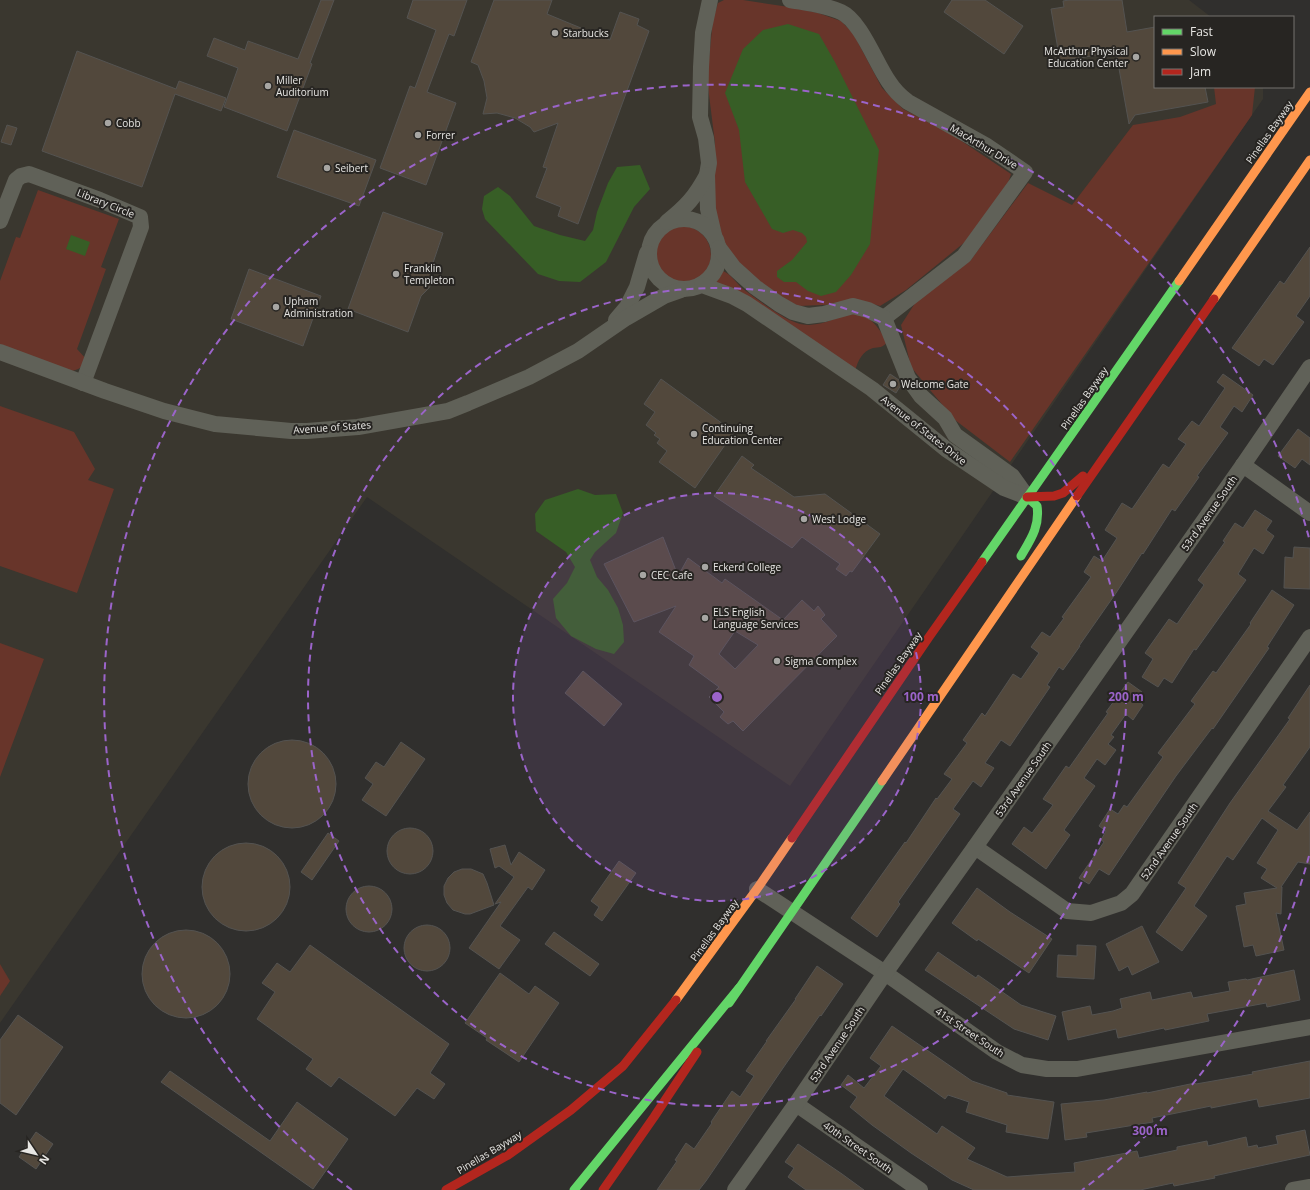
<svg xmlns="http://www.w3.org/2000/svg" width="1310" height="1190" viewBox="0 0 1310 1190" font-family="'Open Sans',sans-serif">
<style>
.built{fill:#3a372f}
.green{fill:#68352a}
.water{fill:#375e26}
.building{fill:#52483c;stroke:#545351;fill-rule:evenodd}
.lines{fill:none;stroke-linecap:round;stroke-linejoin:round}
.street{stroke:#606158;stroke-width:16}
.fast{stroke:#63d668;stroke-width:9}
.slow{stroke:#ff974d;stroke-width:9}
.jam{stroke:#b3261e;stroke-width:9}
.ring{fill:none;stroke:#9b64ca;stroke-width:2;stroke-dasharray:7 5}
.poi-dot{fill:#a7a6a3;stroke:#272522;stroke-width:1.5}
.labels{text-anchor:middle;stroke-width:4;stroke-linejoin:round;paint-order:stroke}
.poi-label{font-size:10px;fill:#e7e6e3;stroke:#272522;text-anchor:start}
.street-label{font-size:10px;fill:#e7e6e3;stroke:#272522}
.centre{fill:#9b64ca;stroke:#272522;stroke-width:2}
.ring-label{font-size:12px;text-anchor:middle;font-weight:bold;fill:#9b64ca;stroke:#272522;stroke-width:4;stroke-linejoin:round;paint-order:stroke}
</style>
<rect width="100%" height="100%" fill="#302f2d"/>
<polygon class="built" points="0,0 1189,0 1211,17 1155,17 1155,87 1263,87 1263,99 790,786 367,497 0,1023"/>
<g class="green">
<polygon points="724,0 743,0 789,7 818,13 841,21 853,33 882,88 903,109 948,132 1011,174 1005,193 965,242 906,290 880,306 869,303 798,306 767,289 739,265 721,238 714,210 713,192 715,143 707,79 713,19 718,3"/>
<polygon points="1214,87 1255,87 1252,115 1010,462 955,420 911,367 901,325 919,297 970,261 1028,183 1072,205 1133,125 1180,117 1216,104"/>
<path d="M38,190L119,219L101,267L106,269L77,349L87,360C82,367 79,370 71,371L0,345V281L16,237L20,238Z"/>
<circle cx="682" cy="255" r="29"/>
<path d="M723,271C731,274 736,283 743,289C757,299 781,318 797,323C834,335 856,285 887,342C883,348 879,347 873,348C862,351 858,361 855,371L715,284Z"/>
<polygon points="0,406 74,432 95,469 88,480 114,489 77,593 0,566"/>
<polygon points="0,643 44,659 0,777"/>
<polygon points="0,964 10,981 0,996"/>
</g>
<g class="water">
<polygon points="788,24 819,34 835,62 879,150 870,244 851,275 836,292 821,296 808,291 796,282 784,282 777,277 777,271 792,260 807,242 806,237 802,233 793,230 783,233 772,229 745,182 739,130 725,93 743,49 763,30"/>
<polygon points="640,165 650,189 634,207 606,262 580,282 559,281 538,274 485,219 482,209 484,196 498,187 510,196 534,226 560,235 585,241 593,230 597,212 608,183 617,167"/>
<polygon points="71,235 90,242 85,256 66,249"/>
<polygon points="578,489 595,495 616,494 623,513 616,533 595,552 590,560 597,577 608,590 618,608 623,625 624,642 614,654 596,649 571,636 556,618 553,599 567,583 575,567 566,552 536,531 535,514 545,500"/>
</g>
<g class="building">
<polygon points="321,0 334,0 310,63 312,64 287,131 224,107 238,68 207,56 214,38 245,50 248,41 298,59"/>
<polygon points="413,0 467,0 454,36 449,34 427,92 456,103 426,185 380,168 410,86 415,88 436,30 407,18"/>
<polygon points="494,0 552,0 547,14 610,40 620,12 639,19 637,25 649,31 578,224 558,216 561,207 536,197 547,168 543,167 558,123 534,132 530,127 515,118 497,113 483,114 487,98 484,81 478,65 471,62"/>
<polygon points="952,0 985,0 1023,26 1004,54 944,12"/>
<polygon points="1069,0 1122,0 1127,32 1155,27 1155,87 1205,87 1208,102 1135,115 1129,124 1116,52 1060,61 1051,9 1064,7 1063,1"/>
<polygon points="77,51 176,89 179,81 226,98 221,111 175,94 142,187 42,151"/>
<polygon points="7,125 17,128 11,145 1,142"/>
<polygon points="294,130 376,160 359,206 277,177"/>
<polygon points="383,212 443,233 431,269 433,277 432,282 429,288 421,296 408,332 348,309"/>
<polygon points="1310,247 1310,296 1296,316 1304,322 1273,365 1264,359 1259,366 1232,348 1280,281 1284,284"/>
<polygon points="249,269 321,296 303,346 231,319"/>
<polygon points="890,374 899,380 901,385 896,393 883,385"/>
<polygon points="1223,374 1253,395 1242,412 1234,406 1220,427 1228,433 1197,476 1199,477 1175,511 1172,509 1143,554 1142,553 1116,593 1079,646 1080,646 1063,670 1059,667 1047,685 1050,687 1010,746 1001,740 985,763 994,768 981,787 973,781 953,809 960,814 898,902 900,904 877,937 851,918 905,842 906,843 936,798 937,799 952,779 944,774 967,743 963,740 982,713 985,716 1013,674 1021,679 1039,653 1031,647 1042,632 1050,637 1064,618 1062,617 1091,577 1084,572 1094,556 1102,561 1117,538 1105,530 1122,503 1132,509 1163,464 1169,468 1186,444 1178,439 1192,421 1199,426 1225,388 1217,382"/>
<polygon points="661,379 734,432 695,488 659,462 667,451 657,443 660,439 654,435 656,433 646,425 655,412 644,404"/>
<polygon points="1298,429 1310,438 1310,465 1302,459 1295,468 1278,456"/>
<polygon points="742,456 754,465 751,468 794,497 825,494 880,534 852,572 850,571 846,576 836,569 840,564 802,537 792,548 714,496"/>
<polygon points="1255,510 1272,521 1266,530 1274,536 1263,554 1254,548 1238,574 1246,580 1196,650 1194,649 1172,683 1164,678 1158,687 1142,677 1153,659 1145,653 1169,619 1177,624 1204,585 1198,580 1225,542 1223,541 1235,523 1243,528"/>
<path d="M663,537L678,576L688,558L722,583L725,579L783,620L802,600L814,611L818,606L825,615L821,619L837,636L743,731L733,721L728,724L720,717L724,712L709,697L719,687L689,665L694,656L659,632L676,606L634,622L604,564ZM735,631L758,645L735,669L719,654Z"/>
<polygon points="1294,547 1310,548 1310,589 1284,588 1285,557 1293,558"/>
<polygon points="1272,590 1294,605 1267,647 1269,648 1213,729 1212,728 1176,776 1109,875 1099,869 1089,884 1079,878 1104,842 1101,840 1106,831 1099,826 1110,809 1118,814 1124,805 1127,807 1163,757 1158,753 1195,704 1191,701 1213,671 1216,673 1251,624 1250,623"/>
<polygon points="583,671 622,704 604,726 565,693"/>
<polygon points="1128,682 1142,692 1137,700 1143,705 1133,720 1126,714 1111,735 1114,737 1108,744 1116,750 1105,765 1097,759 1084,778 1095,786 1064,830 1070,835 1046,869 1012,844 1024,827 1032,833 1053,805 1043,799 1066,766 1069,768 1108,713 1106,712"/>
<polygon points="1310,685 1310,747 1283,785 1286,787 1268,811 1297,830 1310,812 1310,864 1298,862 1281,887 1282,887 1281,914 1276,913 1284,950 1256,956 1253,945 1244,947 1236,906 1246,904 1244,893 1277,888 1261,878 1267,869 1257,863 1278,830 1262,818 1233,860 1227,856 1194,906 1207,916 1182,951 1156,932 1186,888 1178,883 1230,803 1290,719 1288,718"/>
<circle cx="292" cy="784" r="44"/>
<polygon points="401,742 425,759 386,816 362,800 373,784 365,778 376,762 384,767"/>
<circle cx="410" cy="851" r="23"/>
<polygon points="328,833 339,841 312,880 301,872"/>
<circle cx="246" cy="887" r="44"/>
<polygon points="505,845 511,865 519,852 545,870 532,890 528,887 500,926 520,940 499,969 469,948 501,902 495,904 514,877 499,866 495,868 490,849"/>
<polygon points="619,861 636,873 602,921 594,915 599,907 591,901"/>
<polygon points="462,869 471,869 483,874 487,883 494,905 470,914 465,914 453,910 447,903 444,895 444,886 448,878 454,872"/>
<circle cx="369" cy="909" r="23"/>
<polygon points="977,888 1010,912 1052,939 1029,973 978,939 977,941 952,923"/>
<circle cx="427" cy="948" r="23"/>
<polygon points="1142,926 1159,962 1132,975 1128,966 1119,971 1106,944"/>
<circle cx="186" cy="974" r="44"/>
<polygon points="554,932 599,964 590,976 545,944"/>
<polygon points="310,945 449,1044 430,1073 445,1084 434,1099 417,1088 395,1116 339,1077 331,1087 306,1069 313,1059 257,1019 275,992 262,983 277,963 290,972"/>
<polygon points="1077,945 1096,946 1094,979 1057,977 1058,955 1077,956"/>
<polygon points="938,952 976,978 978,975 1021,1005 1056,1016 1048,1040 1014,1029 925,970"/>
<polygon points="817,966 843,984 821,1016 820,1015 783,1068 706,1181 699,1190 657,1190 677,1161 675,1160 686,1143 694,1149 712,1123 711,1122 732,1091 740,1097 754,1076 746,1071 767,1041 766,1041 796,999 795,999"/>
<polygon points="1294,970 1300,1000 1267,1007 1266,1003 1207,1014 1209,1021 1165,1030 1164,1028 1118,1038 1116,1029 1068,1040 1062,1012 1090,1006 1092,1015 1113,1011 1122,1008 1120,999 1150,992 1152,1000 1191,992 1193,998 1230,991 1228,982 1246,979 1247,980"/>
<polygon points="500,973 529,994 535,986 559,1003 519,1062 486,1040 487,1038 465,1023"/>
<polygon points="18,1015 63,1047 16,1115 0,1103 0,1040"/>
<polygon points="892,1026 972,1081 1007,1093 1007,1095 1054,1102 1048,1139 1006,1132 1007,1125 966,1112 969,1102 948,1095 945,1099 903,1069 884,1096 937,1134 942,1126 975,1148 967,1159 1007,1177 1075,1172 1074,1163 1137,1151 1139,1158 1177,1150 1177,1147 1207,1141 1208,1146 1246,1137 1248,1147 1257,1145 1258,1148 1278,1144 1276,1136 1305,1130 1310,1155 1214,1176 1215,1178 1174,1186 1173,1183 1140,1190 974,1190 952,1180 911,1153 872,1125 850,1107 857,1097 841,1085 848,1075 864,1088 881,1066 870,1058"/>
<polygon points="1310,1061 1310,1098 1259,1107 1257,1099 1211,1108 1211,1106 1152,1118 1153,1122 1086,1133 1087,1137 1065,1140 1061,1104 1104,1100 1147,1092 1147,1093 1195,1083 1196,1084 1253,1074 1252,1072"/>
<polygon points="170,1071 270,1141 297,1102 348,1139 313,1189 161,1082"/>
<polygon points="36,1132 53,1144 36,1169 19,1157"/>
<polygon points="798,1144 842,1174 864,1190 806,1190 788,1177 794,1168 785,1162"/>
</g>
<g class="lines">
<g class="street">
<polyline points="710,0 703,33 701,67 700,117 706,138 709,163 707,175 708,209 714,235"/>
<path d="M790,0C807,3 826,5 841,12C861,21 876,64 889,82C894,90 900,96 908,102L987,146L1025,172L964,256L884,318"/>
<circle cx="684" cy="254" r="35"/>
<polyline points="0,221 16,180 21,176 29,174 100,200 140,217 141,227 83,383"/>
<path d="M667,222C687,206 695,197 707,175"/>
<polyline points="719,248 734,268 755,287 779,304 793,312 808,316 824,314 853,306 868,310 884,318 908,378 921,396 945,418 955,435 1012,476 1027,497"/>
<polyline points="702,285 732,296 747,304 872,389 946,449 1004,488 1027,497"/>
<polyline points="616,320 627,307 637,287 647,253"/>
<polyline points="0,352 105,391 164,411 215,424 291,431 307,431 358,427 448,411 468,403 529,377 578,351 626,318 664,296 681,290"/>
<polyline points="1243,465 1310,513"/>
<polyline points="975,847 1067,911 1091,913 1121,903 1132,894 1310,637"/>
<polyline points="757,889 885,973 997,1052 1022,1065 1047,1069 1077,1069 1310,1027"/>
<polyline points="796,1104 920,1190"/>
<polyline points="735,1190 796,1104 885,973 975,847 1243,465 1310,367"/>
<polyline points="1293,1190 1310,1187"/>
</g>
<g class="fast">
<path d="M1021,556C1031,539 1040,526 1037,506L1027,497"/>
<polyline points="982,562 1179,281"/>
<polyline points="729,1003 882,781"/>
<polyline points="574,1190 739,988"/>
</g>
<g class="slow">
<polyline points="1179,281 1310,92"/>
<polyline points="1214,299 1310,160"/>
<polyline points="882,781 1077,496"/>
<polyline points="676,1000 757,889 792,838"/>
</g>
<g class="jam">
<polyline points="1077,496 1214,299"/>
<polyline points="1027,497 1054,496 1063,493 1083,476"/>
<polyline points="792,838 929,637 982,562"/>
<polyline points="446,1190 508,1155 571,1110 623,1066 676,1000"/>
<polyline points="603,1190 654,1117 697,1052"/>
</g>
</g>
<circle cx="717" cy="697" r="204" fill="#9b64ca" fill-opacity=".12"/>
<g class="ring">
<circle cx="717" cy="697" r="204"/>
<circle cx="717" cy="697" r="409"/>
<path d="M1309 856A613 613 0 0 1 1082 1190M352 1190A613 613 0 1 1 1309 538"/>
</g>
<g class="poi-dot">
<circle cx="555" cy="33" r="4"/>
<circle cx="1136" cy="57" r="4"/>
<circle cx="268" cy="86" r="4"/>
<circle cx="108" cy="123" r="4"/>
<circle cx="418" cy="135" r="4"/>
<circle cx="327" cy="168" r="4"/>
<circle cx="396" cy="274" r="4"/>
<circle cx="276" cy="307" r="4"/>
<circle cx="893" cy="384" r="4"/>
<circle cx="694" cy="434" r="4"/>
<circle cx="804" cy="519" r="4"/>
<circle cx="705" cy="567" r="4"/>
<circle cx="643" cy="575" r="4"/>
<circle cx="705" cy="618" r="4"/>
<circle cx="777" cy="661" r="4"/>
</g>
<g class="labels">
<g class="poi-label">
<text x="563" y="37">Starbucks</text>
<text x="1128" y="55" text-anchor="end">McArthur Physical<tspan x="1128" dy="12">Education Center</tspan></text>
<text x="276" y="84">Miller<tspan x="276" dy="12">Auditorium</tspan></text>
<text x="116" y="127">Cobb</text>
<text x="426" y="139">Forrer</text>
<text x="335" y="172">Seibert</text>
<text x="404" y="272">Franklin<tspan x="404" dy="12">Templeton</tspan></text>
<text x="284" y="305">Upham<tspan x="284" dy="12">Administration</tspan></text>
<text x="901" y="388">Welcome Gate</text>
<text x="702" y="432">Continuing<tspan x="702" dy="12">Education Center</tspan></text>
<text x="812" y="523">West Lodge</text>
<text x="713" y="571">Eckerd College</text>
<text x="651" y="579">CEC Cafe</text>
<text x="713" y="616">ELS English<tspan x="713" dy="12">Language Services</tspan></text>
<text x="785" y="665">Sigma Complex</text>
</g>
<g class="street-label">
<text transform="translate(1269 132) rotate(-55)" y="4">Pinellas Bayway</text>
<text transform="translate(984 146) rotate(31)" y="4">MacArthur Drive</text>
<text transform="translate(106 203) rotate(22)" y="4">Library Circle</text>
<text transform="translate(1084 398) rotate(-55)" y="4">Pinellas Bayway</text>
<text transform="translate(332 427) rotate(-4)" y="4">Avenue of States</text>
<text transform="translate(924 430) rotate(38)" y="4">Avenue of States Drive</text>
<text transform="translate(1209 513) rotate(-55)" y="4">53rd Avenue South</text>
<text transform="translate(898 663) rotate(-55)" y="4">Pinellas Bayway</text>
<text transform="translate(1023 779) rotate(-55)" y="4">53rd Avenue South</text>
<text transform="translate(1169 841) rotate(-55)" y="4">52nd Avenue South</text>
<text transform="translate(714 930) rotate(-54)" y="4">Pinellas Bayway</text>
<text transform="translate(970 1032) rotate(34)" y="4">41st Street South</text>
<text transform="translate(837 1044) rotate(-56)" y="4">53rd Avenue South</text>
<text transform="translate(858 1147) rotate(35)" y="4">40th Street South</text>
<text transform="translate(489 1152) rotate(-31)" y="4">Pinellas Bayway</text>
</g>
</g>
<circle cx="717" cy="697" r="6" class="centre"/>
<g class="ring-label">
<text x="921" y="701">100 m</text>
<text x="1126" y="701">200 m</text>
<text x="1150" y="1135">300 m</text>
</g>
<rect x="1154" y="16" width="140" height="72" fill="#272522" stroke="#74726f"/>
<rect x="1162" y="29" width="20" height="6" fill="#63d668" stroke="#74726f"/>
<text x="1190" y="36" font-size="12" fill="#e7e6e3">Fast</text>
<rect x="1162" y="49" width="20" height="6" fill="#ff974d" stroke="#74726f"/>
<text x="1190" y="56" font-size="12" fill="#e7e6e3">Slow</text>
<rect x="1162" y="69" width="20" height="6" fill="#b3261e" stroke="#74726f"/>
<text x="1190" y="76" font-size="12" fill="#e7e6e3">Jam</text>
<g transform="translate(36 1154) rotate(125)" stroke="#272522" stroke-width="3" paint-order="stroke">
<path d="M0-3L7 15L0 10L-7 15Z" fill="#e7e6e3"/>
<text y="-6" font-size="11" font-weight="bold" text-anchor="middle" fill="#e7e6e3">N</text>
</g>
</svg>
